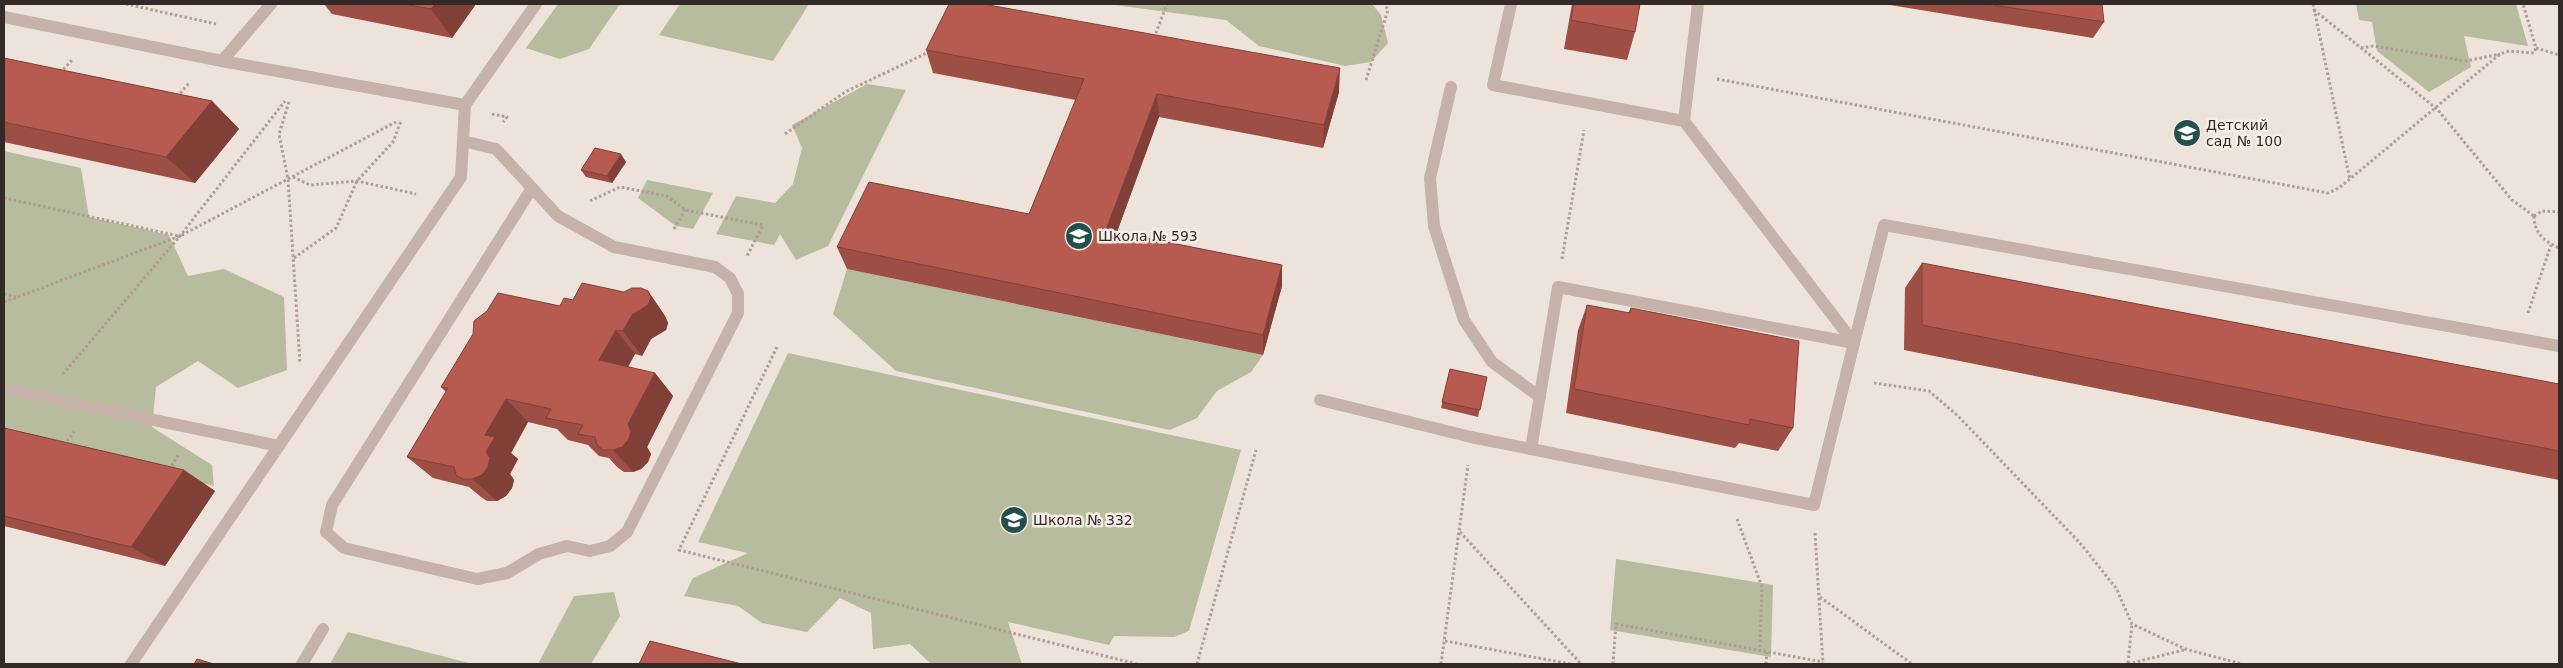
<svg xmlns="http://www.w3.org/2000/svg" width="2563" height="668" viewBox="0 0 2563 668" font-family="'DejaVu Sans',sans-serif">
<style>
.green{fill:#b6bc9d}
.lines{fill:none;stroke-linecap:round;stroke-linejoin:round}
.path{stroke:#b19c93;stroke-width:3;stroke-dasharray:2.5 2.5;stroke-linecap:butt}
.service{stroke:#c5b2a9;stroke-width:12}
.wall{fill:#9d4e45}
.shaded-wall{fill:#804038}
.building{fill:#b75b50;stroke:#804038}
.labels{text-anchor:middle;stroke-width:5;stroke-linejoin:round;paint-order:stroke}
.poi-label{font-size:14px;fill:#332a28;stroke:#f7ede7;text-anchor:start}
</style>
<rect width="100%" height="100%" fill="#eee3db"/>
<g class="green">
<polygon points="558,4 620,4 589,49 560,59 526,48"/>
<polygon points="680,4 809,4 773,61 659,35"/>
<polygon points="1108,4 1372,4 1381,15 1388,43 1371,62 1345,66 1259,46 1226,20"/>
<polygon points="2356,4 2516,4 2528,46 2464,36 2471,67 2429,92 2377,51 2372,22 2359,20"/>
<polygon points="867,84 906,90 828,246 796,260 780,234 774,245 716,234 736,196 775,203 793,184 802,148 792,125"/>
<polygon points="4,151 81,168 89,217 169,235 188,276 224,269 284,297 287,370 238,388 198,361 156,387 152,427 212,465 214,486 4,435"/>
<polygon points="647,180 713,193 693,229 676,226 638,198"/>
<polygon points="847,269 1263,355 1251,372 1217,391 1197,418 1170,430 896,371 833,314"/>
<polygon points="788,353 1241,450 1189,631 1174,637 1114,636 1109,645 1008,622 1022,664 931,664 910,644 873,649 871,613 840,598 807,632 762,623 738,606 684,596 693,578 748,553 698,542"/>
<polygon points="1616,559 1773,585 1771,657 1610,630"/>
<polygon points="614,592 620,616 591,664 538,664 574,596"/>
<polygon points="348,632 473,664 330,664"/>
</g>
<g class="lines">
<g class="path">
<polyline points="126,4 216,24"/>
<polyline points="2313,4 2350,180"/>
<polyline points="2314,10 2437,109 2512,200 2534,216"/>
<polyline points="1154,38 1167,4"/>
<polyline points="2361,48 2373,46 2466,61 2500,54"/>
<polyline points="2536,48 2559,55"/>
<polyline points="60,73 73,59"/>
<polyline points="1717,79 2328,193 2339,188 2500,54 2509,51 2534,53 2536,48 2523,4"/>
<polyline points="1366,80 1388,10 1385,4"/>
<polyline points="177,97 189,83"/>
<polyline points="289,102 279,134 288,179 300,363"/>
<polyline points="492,114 507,117 503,122"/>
<polyline points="785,134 845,92 929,52"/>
<polyline points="293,177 310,185 357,181 416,194"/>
<polyline points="4,198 179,236"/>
<polyline points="590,201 620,187 667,196 685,210 763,225 747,256"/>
<path d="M2534,216C2534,233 2544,241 2559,248"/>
<polyline points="2534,216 2542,211 2559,212"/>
<polyline points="674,229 685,210"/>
<polyline points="294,258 336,228 357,181 393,142 401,121"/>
<polyline points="1562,259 1584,130"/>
<polyline points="4,294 16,297"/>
<polyline points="4,302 180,236 396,122"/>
<polyline points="2528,313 2551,245"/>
<polyline points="777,347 679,550 1137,664"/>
<polyline points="63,374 180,236 285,101"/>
<polyline points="1874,383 1929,391 1958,416 2080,543 2116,588 2132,624 2185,649 2242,664"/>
<polyline points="64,445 74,432"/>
<polyline points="169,470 179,454"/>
<polyline points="1737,519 1762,587 1760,650"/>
<polyline points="1460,532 1581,664"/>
<polyline points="1815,533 1823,664"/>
<polyline points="1820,597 1912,664"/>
<polyline points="1445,641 1571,664"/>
<polyline points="2128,663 2132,624"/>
<polyline points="1197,664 1256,450"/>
<polyline points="1441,664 1468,465"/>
<polyline points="1613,664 1616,624 1823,662"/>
<polyline points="1766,664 1767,652"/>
<polyline points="2128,664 2184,650"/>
</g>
<g class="service">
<polyline points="1511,4 1493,85 1684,121 1854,343 1884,225 2559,346"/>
<polyline points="4,17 222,61 465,105"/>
<polyline points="222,61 271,4"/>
<polyline points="1451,87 1430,178 1434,226 1464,320 1492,362 1540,397"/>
<polyline points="1684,121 1698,4"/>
<polyline points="463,141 496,149 532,188"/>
<polygon points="532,188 558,216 614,247 715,267 730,278 738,294 738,313 627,532 610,546 590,551 567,546 539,554 507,573 477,579 344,548 326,532 332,505"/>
<polygon points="1558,287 1854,343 1814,505 1531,449"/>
<polyline points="4,389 279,446"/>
<polyline points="1320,400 1471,437 1531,449"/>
<polyline points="131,664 461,177 465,105 536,4"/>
<polyline points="302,664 323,629"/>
</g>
</g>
<g class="wall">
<polygon points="324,4 476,4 452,38 332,14"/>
<polygon points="1572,4 1640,4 1635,32 1627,60 1564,49"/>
<polygon points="1890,4 2102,4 2104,22 2093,38 1890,5"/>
<polygon points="926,50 1339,92 1323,148 1159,117 1117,232 1282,265 1282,286 1263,355 847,269 837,247 1029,214 1076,100 933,73"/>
<polygon points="4,58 212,101 239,129 195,183 4,142"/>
<polygon points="626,162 612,183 586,177 581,170"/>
<polygon points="1922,263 2559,384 2559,480 1904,350 1905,288"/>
<polygon points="648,291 665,316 668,323 666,330 651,339 642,356 635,354 628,367 655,373 673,396 647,447 651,454 648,462 641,469 633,472 624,472 617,467 609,458 599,456 588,445 568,440 557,429 528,422 511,453 518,459 510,474 514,480 512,488 506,496 497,501 487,501 481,497 469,487 433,478 407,457 446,392 441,387 560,306 573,300 624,292"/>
<polygon points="1587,305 1628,313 1631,308 1793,428 1778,451 1739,443 1735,448 1566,413 1578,330"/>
<polygon points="1450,369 1487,377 1478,417 1441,408"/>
<polygon points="4,428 184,470 215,491 165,566 4,526"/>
</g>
<g class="shaded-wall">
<polygon points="435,4 476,4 452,38 431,9"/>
<polygon points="1340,68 1339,92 1323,148 1324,125"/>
<polygon points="1157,94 1159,117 1110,251 1106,230"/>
<polygon points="212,101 239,129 195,183 166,157"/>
<polygon points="621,154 626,162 612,183 607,176"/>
<polygon points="1282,265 1282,286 1263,355 1263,335"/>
<polygon points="648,291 665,316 668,323 666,330 651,339 642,356 623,331 632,315"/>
<polygon points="616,330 635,354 618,384 599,360"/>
<polygon points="655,373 673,396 647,447 651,454 648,462 641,469 633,472 613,450 628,424"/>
<polygon points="506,399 528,422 511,453 518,459 510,474 514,480 512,488 506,496 497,501 472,479 486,452 485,435"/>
<polygon points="184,470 215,491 165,566 131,547"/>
</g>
<g class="building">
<polygon points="404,4 435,4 431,9"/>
<polygon points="949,4 983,4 1340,68 1324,125 1157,94 1106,230 1282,265 1263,335 837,247 869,182 1029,214 1084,79 926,50"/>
<polygon points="1574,4 1640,4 1635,32 1571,20"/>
<polygon points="1987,4 2102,4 2104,22"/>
<polygon points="4,58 212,101 166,157 4,122"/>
<polygon points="595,148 621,154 607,176 581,170"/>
<polygon points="1922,263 2559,384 2559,451 1922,325"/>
<polygon points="582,283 624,292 632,288 641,288 648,291 651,298 648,305 632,315 623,331 616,330 599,360 655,373 628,424 631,431 629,439 622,447 613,450 603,450 597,445 595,437 578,434 583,425 546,418 551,409 506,399 485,435 495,437 486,452 490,458 488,467 482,475 472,479 463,479 456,475 454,467 407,457 448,388 441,387 473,334 474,321 487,311 498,293 560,306 564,298 573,300"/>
<polygon points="1587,305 1630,313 1631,308 1799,341 1793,428 1750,419 1749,425 1574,389"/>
<polygon points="1450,369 1487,377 1480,410 1442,402"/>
<polygon points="4,428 184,470 131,547 4,516"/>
<polygon points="650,641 742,664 639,664"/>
<polygon points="197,659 214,664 194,664"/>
</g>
<defs>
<g id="school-disc" transform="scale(1.4375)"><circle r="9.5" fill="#224f4c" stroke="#f7ede7"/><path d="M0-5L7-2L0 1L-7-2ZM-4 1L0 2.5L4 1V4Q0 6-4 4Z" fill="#fff"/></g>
</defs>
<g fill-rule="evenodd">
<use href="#school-disc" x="2187" y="133"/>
<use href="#school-disc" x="1079" y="236"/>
<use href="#school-disc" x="1014" y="520"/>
</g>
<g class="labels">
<g class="poi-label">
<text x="2206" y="130">Детский<tspan x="2206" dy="16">сад № 100</tspan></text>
<text x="1098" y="241">Школа № 593</text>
<text x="1033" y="525">Школа № 332</text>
</g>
</g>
<rect width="2563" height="668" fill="none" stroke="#332a28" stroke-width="10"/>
</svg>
